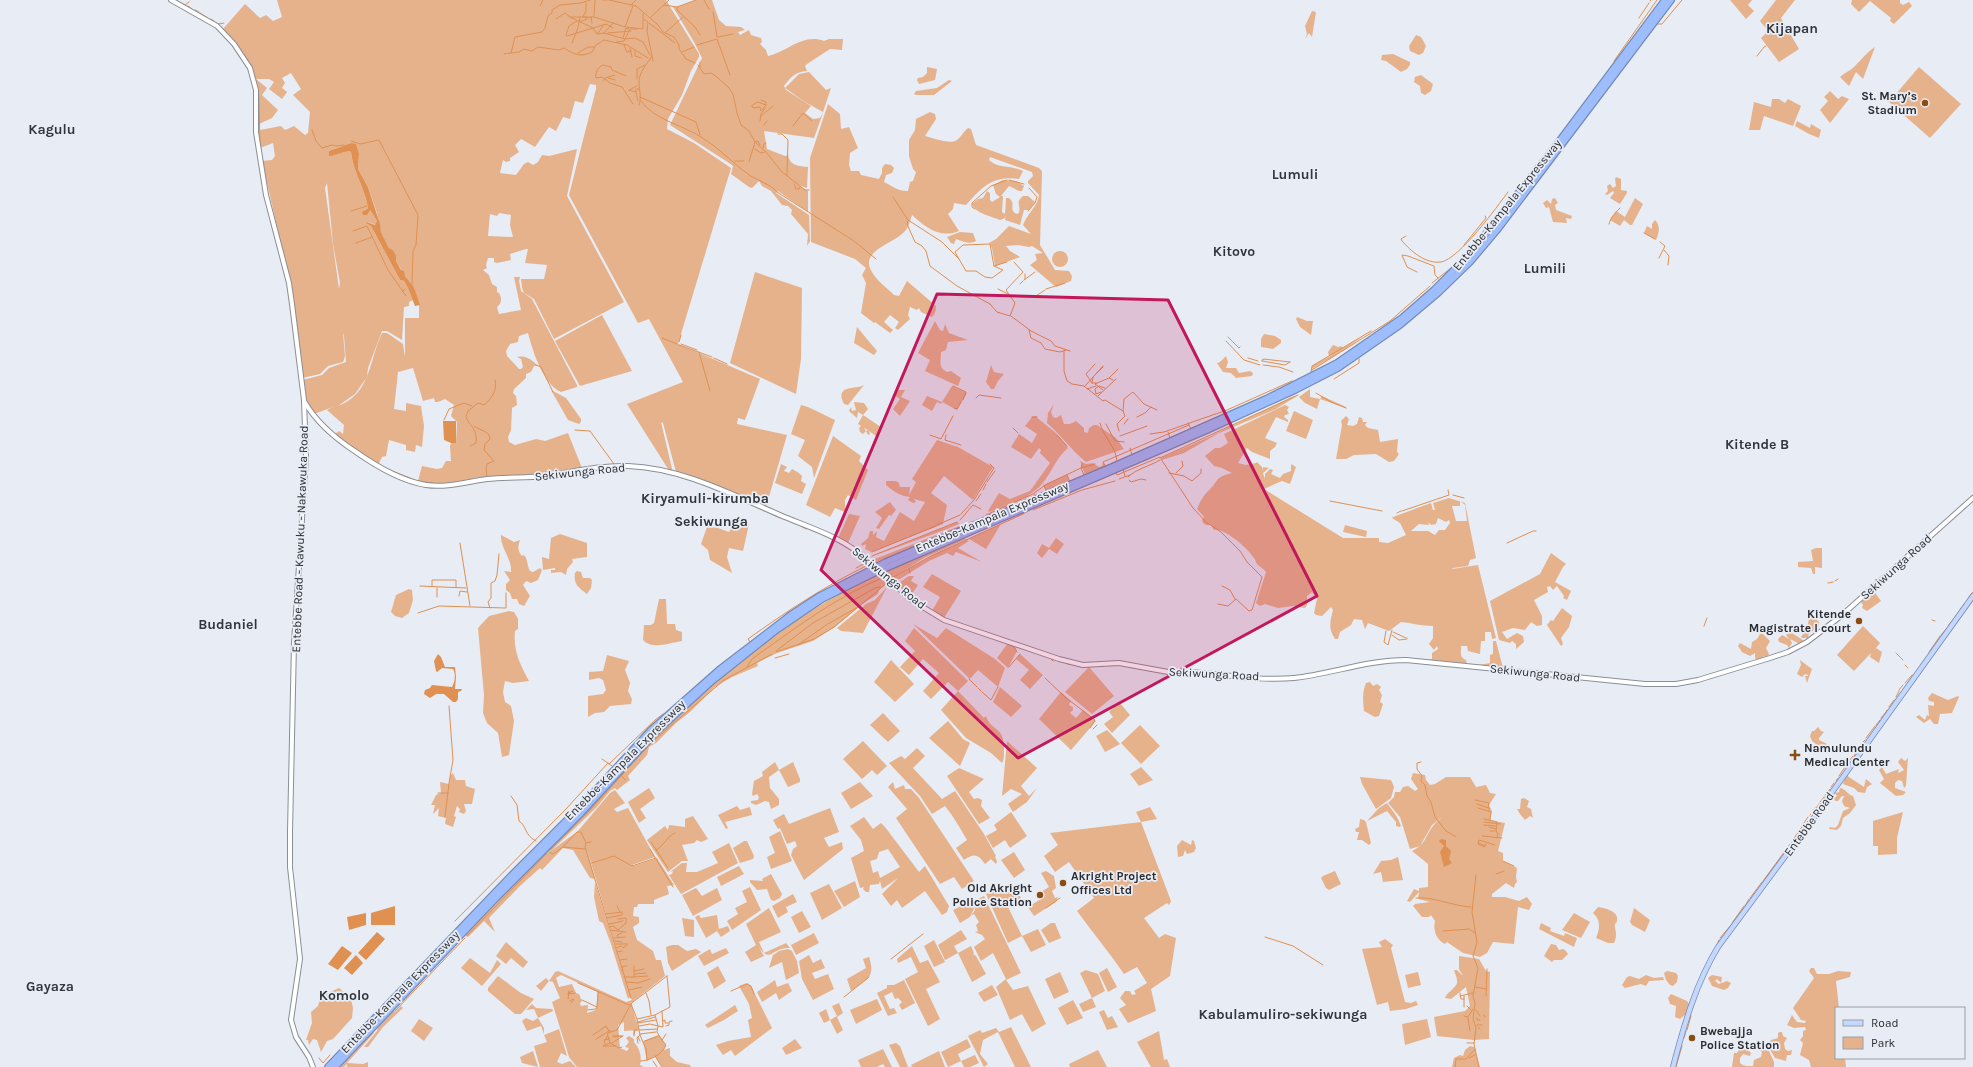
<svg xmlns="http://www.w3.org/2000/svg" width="1973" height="1067" viewBox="0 0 1973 1067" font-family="Karla,sans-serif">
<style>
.green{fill:#e6b28c;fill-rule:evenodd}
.water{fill:#e09050}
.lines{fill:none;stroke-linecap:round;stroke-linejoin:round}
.stream{stroke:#e09050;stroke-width:1}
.secondary-casing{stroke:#8a8f97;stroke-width:6}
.primary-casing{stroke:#758bb5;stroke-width:6}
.motorway-casing{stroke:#758bb5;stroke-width:8}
.secondary{stroke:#fff;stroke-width:4}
.primary{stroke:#c4d7fd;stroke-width:4.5}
.motorway{stroke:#9dbdfc;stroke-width:5.5}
.secondary-bridge-casing{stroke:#8a8f97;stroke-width:6;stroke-linecap:butt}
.secondary-bridge{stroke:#fff;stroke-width:4}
.marked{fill:#c2185b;fill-opacity:0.2;stroke:#c2185b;stroke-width:3;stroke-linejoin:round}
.poi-dot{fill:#8a4c10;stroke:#e7ecf5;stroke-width:1.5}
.labels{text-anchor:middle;stroke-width:3.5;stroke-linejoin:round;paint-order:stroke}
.poi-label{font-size:12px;font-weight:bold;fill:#2c2d31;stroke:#e7ecf5;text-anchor:end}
.street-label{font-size:12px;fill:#2c2d31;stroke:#e7ecf5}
.quarter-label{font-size:14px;font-weight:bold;fill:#32363c;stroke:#e7ecf5}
</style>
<rect width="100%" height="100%" fill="#e7ecf5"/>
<g class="green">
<path d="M277,0H666L699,54V57L691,71L682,95L668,119L667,129L694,143L731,168L678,344L760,379L745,420L738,418L737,424L787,435L766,507L731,491L676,472L663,423L661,422L673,473L670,472L627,404L683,382L649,319L638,323L569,195L596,89V85L590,84L583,103L575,101L570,119L563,117L556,131L549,127L535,147L521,139L515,145L519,152L510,158V161L506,162L503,160L500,173L516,175L524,164L528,162L533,165L538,162L542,155L549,156L577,149L567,196L624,302L554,339L534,299L524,293L522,288L521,279H544L547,265L525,263L528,249H526L510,254L511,260L497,263L494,262V258H488L486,265L487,268L483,270L489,275L492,284L497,287V292L499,293C502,298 502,303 497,307L499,314L521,310L514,277H520L519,281L521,291L532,299L577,385V387L561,392C543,384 533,352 528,333L519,336L518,342L510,344L506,351L507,356L519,369H521L523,367L521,359L517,357C526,355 532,360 538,366H534L531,372L526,374V378L514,389L513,393L516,396L517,405L512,408L511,430L508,437L509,442L515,445L536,439L545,441L568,433L582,468L443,485L418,481L422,466L437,469L442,468L446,461H451L450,446L451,443H456L457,422L451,416L454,405L445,399L438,402H435L434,398L423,401L413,368L398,372L394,409L406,411V403L421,406L424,426L422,447L416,445L415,452L406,450V445L389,440L386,456L382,457L378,465L344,443L335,434L339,431L343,434L344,425L327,410L333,407L314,414L305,400L303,380L322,375L329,368L346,362L344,336L343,333L345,356L343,362L328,366L320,374L302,378L290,283L262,161L272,160L275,156L273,143L260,148V130L281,126L285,130L294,126L305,135L308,133L310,112L293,95L301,89L291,73L282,78L285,83L282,88L287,92L282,99L269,89L274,82L269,79H256L267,88L262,95L278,110L272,118L259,124C260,82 251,60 223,29L245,4L260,18L266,15L273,21L282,17ZM351,143L359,154L358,169L368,187L377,213L381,232L389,248L393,250L396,255V261L405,276L414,287L419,305V318H405V357L403,344L387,333H382C369,360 371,394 338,406L355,394L367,377L368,368L382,331H387L402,340L404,307L409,306V302L413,300L408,288L404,281L400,280L371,226L367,223L368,222L376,225L377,221L370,210H364L368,208C365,188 353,172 351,152C345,150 336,156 329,155V151ZM327,183L333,244L340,283L339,289L325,188ZM499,213L511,215L510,225L513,237L488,236L490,214L497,216Z"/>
<path d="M696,0H712L719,20L726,26L741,27L745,30L738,32L740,35L749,30L751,35L761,38L762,42L760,44L766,50L768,56C787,52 803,33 824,41L829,39H843L842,50L830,49L807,64L805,66L807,71C795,72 791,77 784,86L786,90L811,106L805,113L813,119L820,118L823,113L814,138L764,131L767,149L785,156L788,155C790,166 799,166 808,167L807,188L798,185L808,191V212L778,191L776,193L809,215L810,241L807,246L808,234L791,214L792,210L788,206L782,205L771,191L762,186L759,181L752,188L749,187L731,174L733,166L729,163L670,125L702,58L694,42L673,7H677Z"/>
<polygon points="1730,0 1752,0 1748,5 1754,11 1746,19"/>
<polygon points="1776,0 1795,0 1781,18 1799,49 1779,62 1761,38 1768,31 1760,21"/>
<polygon points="1852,0 1900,0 1900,3 1903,5 1909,2 1912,6 1894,24 1890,21 1891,18 1870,1 1859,12 1851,4"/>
<polygon points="1312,11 1316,12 1312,37 1309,33 1305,39 1307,34 1305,26"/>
<polygon points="1416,35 1421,37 1426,46 1423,53 1419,55 1410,51 1409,46"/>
<path d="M1875,47L1863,79L1856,72L1849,86L1840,77C1844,73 1850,71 1854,67C1861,60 1867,52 1875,47Z"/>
<polygon points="1393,54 1410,62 1410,65 1407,69 1401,72 1386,61 1381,60 1382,55"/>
<polygon points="927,67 937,69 935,80 919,84 917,80 918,78 923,77 927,73"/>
<polygon points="1919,67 1961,104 1930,138 1889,102"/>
<polygon points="809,72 826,90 831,88 823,112 805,102 785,88 799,74"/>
<polygon points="1421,75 1433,84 1431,91 1425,95 1421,93 1420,86 1414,82 1415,77"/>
<polygon points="949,80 952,81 934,95 916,95 914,94 916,91 937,88"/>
<polygon points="1830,91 1838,99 1842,96 1849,99 1830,123 1820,110 1828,101 1824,97"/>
<polygon points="1772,99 1779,99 1785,103 1788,99 1801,106 1793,126 1764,116 1760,130 1749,130 1754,102 1771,107"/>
<path d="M828,104L840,114L841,129L849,127L858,148L850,153L849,165L851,171H859L861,175L879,179L882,173V168L885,164L891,165L894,168L892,173L886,175L884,182C892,186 897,191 908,191L910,182L913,181L916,172L913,169L909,156V140L915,130L916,119L930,112L935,114L936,119L925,136C933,138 951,145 957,140C961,137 963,132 968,128L971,129L976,145L1039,168L1042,171L1040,245L1055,270L1069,271L1072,276L1071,281L1056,287L1030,265L1037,260L1035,254L1043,253L1032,246L1029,247L1018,245L1006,246L1010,251L1020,257L995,266L992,248L989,243L996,239L1009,226L1031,234L1023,225C1027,214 1038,206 1039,195L1028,183V181L1033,176L1032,172L990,157L989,160C999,169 1011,165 1023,171L1019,179C993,175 982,187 966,205L954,203L953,209L948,214L959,231C940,239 925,227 912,215C910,222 908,229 902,234C891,244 859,252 872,272C877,281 887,288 894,295L899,296L907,281L936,306C936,311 935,314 932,317L921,312L919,308L917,310L910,307L908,315L910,319L898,330L895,328L899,322L890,315L884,322L893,330L890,333L875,322L874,323L861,313L866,283L862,275L866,268L855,259L811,242L810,158Z"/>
<polygon points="1797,121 1810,128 1811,124 1821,130 1819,138 1809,134 1795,126"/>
<polygon points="1616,177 1621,179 1621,190 1627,191 1627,193 1620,204 1610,198 1614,193 1613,191 1607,195 1605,194 1608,191 1607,186 1610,184 1613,188 1616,186 1615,179"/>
<path d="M1003,180L1016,181L1024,186L1022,191H1019L1009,186L1001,196H1003L1002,212L1005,214L1006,198H1009C1015,203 1011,206 1013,211L1016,214L1019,213C1021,205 1015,203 1023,196H1028L1035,202L1029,210H1024L1020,225L1005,220L1006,215L1005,218L1000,220C991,216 976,214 972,204L978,199L983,198L987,191L990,193V200L992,202L1000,197L996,194L993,185Z"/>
<polygon points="1555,198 1558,203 1555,205 1556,210 1572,216 1571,219 1566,218 1567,223 1553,222 1549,207 1546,208 1543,203 1547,200 1551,204 1552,199"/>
<polygon points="1635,198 1643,204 1632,225 1630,225 1624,220 1620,226 1610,220 1616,211 1625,217"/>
<path d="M1655,220C1661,226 1659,233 1656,240L1644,233L1647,226L1652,229V224Z"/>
<path d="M960,232L973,233L976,241C969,245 962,241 956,239L954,244L951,243L947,237Z"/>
<circle cx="1060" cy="259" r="8"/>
<polygon points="755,272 802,288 801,359 796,394 730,363"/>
<polygon points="602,315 632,371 580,386 555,341"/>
<polygon points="1297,317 1307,321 1313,321 1311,335 1300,327 1296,319"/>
<path d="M935,321L940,330L943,331L945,324L949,333L968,340L948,342L946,350L941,352C941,362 938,367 947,372L951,371L961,378L958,386L925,371L930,360L918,353Z"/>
<polygon points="857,327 877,351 874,355 854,343"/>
<polygon points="1264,334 1275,336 1281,340 1281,343 1273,349 1261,347 1261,339"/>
<polygon points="1363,336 1344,350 1312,369 1312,366 1339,351 1329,356 1328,352 1333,345 1338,347 1341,346 1343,348"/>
<polygon points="1226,356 1228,362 1226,368 1236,368 1239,373 1250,371 1253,373 1252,376 1236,378 1231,373 1223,372 1217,363 1220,362"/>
<polygon points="991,365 994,372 1004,374 998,381 994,389 991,389 986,382"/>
<path d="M864,385L848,405L844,404C834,384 856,390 864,385Z"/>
<polygon points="952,386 967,393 957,410 942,402 941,404 937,402 932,411 922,405 927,396 942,402"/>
<polygon points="1310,389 1310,397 1320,399 1322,396 1346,407 1346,408 1320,399 1317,409 1305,403 1299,397"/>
<polygon points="551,390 566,398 581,419 581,422 579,424 568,420"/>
<polygon points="898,390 905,390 901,397 910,401 900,416 893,409 900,399 894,395"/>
<polygon points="1294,396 1297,396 1276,409 1219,433 1184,453 1162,460 1161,458 1209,437"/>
<polygon points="854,402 864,403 868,409 863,415 881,427 876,436 869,431 870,434 868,435 866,431 868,430 864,428 866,431 863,434 860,432 859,428 861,426 858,424 863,415 858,412 857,418 849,411 851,407 852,411 856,410"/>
<path d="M1054,404L1051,412L1053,417L1056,418L1061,415L1064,424H1070L1076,421L1084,428V432L1088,433L1089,428L1094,425H1097L1116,438L1124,449L1086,462C1071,450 1061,435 1047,423L1048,413Z"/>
<polygon points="801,405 808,407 835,420 814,478 812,467 798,456 805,440 791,434"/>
<path d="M1285,405L1289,407L1287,410L1289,414L1285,415L1284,417L1288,420V422L1276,417L1265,438L1277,443L1275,447L1270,451V459L1252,452L1247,448L1238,463L1246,465L1256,463L1257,462L1262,467L1263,471V467L1269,468L1263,473L1265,479V474L1270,469L1273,470L1271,474L1280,478L1283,474L1291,471V464L1296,467L1290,484L1282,481L1264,489L1343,538H1379V542L1388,543L1406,535L1400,523L1392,518L1393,517L1431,503L1433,510H1435L1433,503L1449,498L1465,503L1476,558L1470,560L1468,566L1453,568L1452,569L1478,565L1496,638L1492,639L1491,632H1485V641H1481L1480,654L1468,651L1467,646H1461C1462,652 1458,656 1466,660L1467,665L1429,661V659H1432V653L1438,649L1437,646L1434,650L1429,644L1433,638V626C1421,626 1412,623 1401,622L1389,631L1368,623L1365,629L1362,620L1354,619L1351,625L1340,632L1338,639H1335C1328,628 1330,622 1333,610L1331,607L1322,616L1316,615L1314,613L1317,599L1312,592L1307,596V605L1305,608L1293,606L1278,608L1265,604L1260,606L1256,603L1266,572C1263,568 1260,567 1257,564C1255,562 1256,560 1254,558C1248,549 1225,528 1214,530L1211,525H1206L1203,523L1202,520L1204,517L1197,509C1201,500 1203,496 1209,490C1220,480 1213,478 1232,473L1222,468L1214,466L1205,456L1215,448H1220L1228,443L1224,434ZM1460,501L1465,505L1467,521H1456L1452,506H1460ZM1438,518L1446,522L1449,520L1450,523L1445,530H1439L1435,535L1428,531H1411L1419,524L1429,525L1428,522L1431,525L1436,524Z"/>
<polygon points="1294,411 1313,420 1306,439 1286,431"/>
<path d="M1035,416L1056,433L1068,448C1054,459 1049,482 1033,492C1021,501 1004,506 990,512L988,511L999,493L1010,499L1030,491L1050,463L1040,453L1041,450L1039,448L1031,459L1011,447L1019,434L1032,443L1037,434L1025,426L1032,417Z"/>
<polygon points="1346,416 1349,419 1347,425 1353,426 1357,424 1359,417 1362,418 1363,422 1367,422 1365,425 1368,428 1378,430 1380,442 1398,439 1397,452 1399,454 1394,461 1389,462 1376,454 1354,455 1346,459 1336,459 1342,425 1341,421"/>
<polygon points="833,436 861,456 859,461 868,470 856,500 848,495 845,500 845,512 835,508 830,517 806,505"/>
<path d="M937,440L958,447L993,467L973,500L944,476L931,493L947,505L943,524L871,552L865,549L866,544L862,546L861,544L868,538L870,531H873V535L877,531L876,537L884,541L900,512L914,521L925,502L914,499L916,502L913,503L908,500L910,497C900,496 894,492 886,485V481H896L899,483L900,487H910L909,495L916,482L912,479Z"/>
<polygon points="1080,461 1086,464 1093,463 1099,467 1102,466 1103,462 1105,466 1085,475"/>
<polygon points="781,464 787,467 784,471 789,473 792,469 799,473 802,476 801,481 806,484 802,494 775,483"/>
<polygon points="1067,475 1069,482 1047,492 1044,485"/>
<polygon points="890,502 896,510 891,516 889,515 879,529 876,528 882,518 875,512"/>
<polygon points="849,514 860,516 848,543 838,538"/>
<polygon points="742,520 749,524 743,551 729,548 727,557 732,573 710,560 708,550 701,544 707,527 718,528 729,532 735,521"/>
<polygon points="958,522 959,524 947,529 871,557"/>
<polygon points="1001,524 986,549 969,539"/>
<polygon points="962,525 962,527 876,565 872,560"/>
<polygon points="1345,525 1367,531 1366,537 1343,532"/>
<polygon points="560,534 587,543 587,557 572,559 573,562 567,569 566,575 561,572 551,573 551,570 555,570 555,568 543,570 542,557 549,559 551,538"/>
<path d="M501,535L514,542L520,540C518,547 517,550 522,556L524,555C528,559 527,566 530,571L533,572L540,568L542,570L538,580L531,583L526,581L523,585L530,596L524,606L519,604L517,599H512L510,593L506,590V584L510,580L504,571L511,572C512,558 500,548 501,535Z"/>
<polygon points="963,536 966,539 924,558 891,579 883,571"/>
<polygon points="1056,538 1064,544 1057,554 1049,549 1042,558 1037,553 1042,544 1049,548"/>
<polygon points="967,540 969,541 958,548 982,562 956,552 953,556 947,553 929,561 895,582 891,579 939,552"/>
<polygon points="1816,548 1822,548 1822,568 1815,567 1815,574 1813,574 1811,568 1798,567 1798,562 1813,561 1811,550"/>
<polygon points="1551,553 1566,564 1563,567 1555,582 1571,591 1567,600 1563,598 1564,596 1557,586 1553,590 1550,586 1547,587 1548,592 1534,600 1542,616 1542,625 1537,626 1531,622 1525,630 1513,628 1502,632 1507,639 1517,633 1523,636 1524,642 1516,649 1516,644 1512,641 1510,643 1499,640 1490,601 1540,574"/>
<path d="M577,571L581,572L583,578H590L592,580L591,588L587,594C579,588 573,584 575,573Z"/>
<path d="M879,573L887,583L879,590L878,594L864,603L835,627L813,641L777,653L757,663L758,666L732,677L715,687L690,712L677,722L656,743L649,747L647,755L628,776L630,780L617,790L615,788L610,791L596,808L552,850L578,831L610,793L615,790L625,803L614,809L617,812L628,808L655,857L632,865L624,862L634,866L657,858L674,885L667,886L669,894L654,900V904H638L637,907H634L633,916L639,917V923L633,927L637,940L653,951L656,960H661L665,976L631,1003L639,1030L624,1031V1022L618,1025L620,1048L627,1051L629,1048L625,1047L629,1042L626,1038L629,1036L634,1039V1042C640,1049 642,1056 640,1065L644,1067H577L569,1057L552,1002L560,998L553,982L549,981L541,991L536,986L546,978L549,981L555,972L558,971L626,1002L632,1000L630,997L628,999L611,944L603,923L599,921L594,897L595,882L628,989L586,846L595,879L590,878L573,850L563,848L542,870L540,868L520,886L489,918L495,932L484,921L468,937L465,935L545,851L548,853L551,850L547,849C595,799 641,746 693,700C747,652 814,604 879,573ZM561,975L598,992L596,1010L587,1013L588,1005L581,1006L580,1003L582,1001L579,994L576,993L572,984L559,987L556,978Z"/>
<polygon points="932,574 961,591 944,618 932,611 940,597 923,587"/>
<polygon points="909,576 914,576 911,581 918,585 910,597 897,584"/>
<polygon points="887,587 863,633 841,631 837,628 866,604 875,600"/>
<polygon points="409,589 412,590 413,600 409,613 402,618 395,616 391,612 396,595"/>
<polygon points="1873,590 1881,601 1867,611 1862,608 1863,605 1861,602"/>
<path d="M659,599H666L667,622V624H675L676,630L682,632V641C670,643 652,650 643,640L644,625H651L654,623Z"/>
<polygon points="1562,608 1572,616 1569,627 1561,638 1563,644 1561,646 1547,625 1551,620 1553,621"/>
<path d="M509,611L514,612L518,619V629L515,631C513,651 520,664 529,681L513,683L505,681L503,692L505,702L511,706L514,721L509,755L502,757L498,733L487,723L483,713L484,695L478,628L489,616Z"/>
<path d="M1814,618L1819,622C1820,629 1814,630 1809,633L1808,638H1802L1801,637L1807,628L1809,619Z"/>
<polygon points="913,624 937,638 946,628 995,659 1005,668 998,687 978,670 970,679"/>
<polygon points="1863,626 1880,643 1876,648 1882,652 1879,663 1870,657 1871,653 1854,671 1837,655"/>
<path d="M914,628L968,681L958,691L984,718L986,716C991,732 1005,725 1004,751C1004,755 1004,760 1002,763L991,753L966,738L941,710L958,691L948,682L931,699L923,691L939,673L923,659L909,675L900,667L915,651L905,641Z"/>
<path d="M1791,632C1795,636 1802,638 1804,642L1800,644L1790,639L1792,643L1789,648L1787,645L1779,642L1778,639L1782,635L1789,639L1786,635Z"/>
<polygon points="1760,634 1763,634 1770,641 1766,648 1769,654 1767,658 1764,656 1762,660 1758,661 1755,658 1755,653 1750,656 1742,652 1738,646 1740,643 1751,649 1752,642 1757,639"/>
<polygon points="1493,641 1496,641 1503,668 1479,665 1490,663 1490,655 1493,654"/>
<polygon points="1008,643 1013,646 1017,651 1008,668 997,658"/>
<polygon points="1020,654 1043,675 1030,689 1020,680 1029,670 1016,659"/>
<polygon points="607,655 629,661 625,670 630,683 628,691 632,699 631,704 610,706 604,712 595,713 588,717 588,696 603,694 606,690 603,680 599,678 589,680 589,672 603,671"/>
<polygon points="891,660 914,684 895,702 874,682"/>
<polygon points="1800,660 1812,669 1807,683 1805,676 1808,676 1808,675 1805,674 1802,677 1797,674 1801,665"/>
<polygon points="1089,667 1114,696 1092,714 1065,692"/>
<path d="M1370,682L1373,686L1377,684L1381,687L1379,690L1382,695L1380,702L1383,704L1379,716L1375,717L1364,711C1363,701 1362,693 1366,683Z"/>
<polygon points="1000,687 1022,706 1011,717 993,702"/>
<polygon points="1061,692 1071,701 1069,705 1073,707 1073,710 1070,713 1076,718 1083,710 1096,721 1071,750 1039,719"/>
<polygon points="1932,693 1948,700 1958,696 1959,697 1952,713 1940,714 1938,724 1934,724 1930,719 1924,723 1916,717 1919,715 1925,720 1927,715 1929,716 1928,705 1934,706 1934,702 1929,701 1928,698"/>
<polygon points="1119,702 1130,715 1112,733 1104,724 1113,717 1109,712"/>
<polygon points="883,713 900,731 888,742 870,725"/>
<polygon points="948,721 963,739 970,743 960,766 929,738"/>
<polygon points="1140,725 1160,746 1141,764 1121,743"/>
<polygon points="1818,727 1821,731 1824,732 1819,738 1819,740 1827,744 1827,748 1824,750 1812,741 1810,736 1812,731 1814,731"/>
<polygon points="1107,730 1120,744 1105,752 1096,736"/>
<polygon points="863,741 887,766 877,775 872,770 862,779 843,759"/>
<polygon points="1007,741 1037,768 1021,786 1029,796 1037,788 1027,802 1013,812 1008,804 1022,794 1011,789 1002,796"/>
<path d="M917,748L925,756L913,768L942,799L955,791L984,834L996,856L995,857L997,861L996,864L991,859L985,864C978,854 974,853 964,860L956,848L967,840C960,828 954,817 945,806L932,814L920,796L889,763L901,756L905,759Z"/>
<polygon points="1901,758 1905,761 1908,758 1906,786 1904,788 1902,781 1898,780 1895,783 1895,788 1906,792 1903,795 1896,796 1880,783 1884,779 1879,770 1882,767 1886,774 1899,769 1898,773 1904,770 1898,762"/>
<polygon points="775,762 779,770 793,762 800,779 800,782 788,787 779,770 769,777 770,788 779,799 779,805 771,809 769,802 765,801 756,805 751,803 751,801 758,800 759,797 757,794 753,796 752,794 754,781 763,776 762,772"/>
<polygon points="1141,767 1153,780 1139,786 1130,774"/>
<polygon points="959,768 984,779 969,792 974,799 978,798 982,800 981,806 990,818 979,824 947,776"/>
<polygon points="453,773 456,780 465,780 466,786 475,789 472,804 464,804 466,811 464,814 459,812 460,809 457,806 454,816 456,817 453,827 445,824 446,818 438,816 439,808 433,814 435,805 431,805 436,795 441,793 440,782 449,784 450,776"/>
<path d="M1413,773L1425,775L1426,780L1430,785L1435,784L1446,777H1470L1476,787L1486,785L1490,793L1496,794L1489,805L1492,811L1490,820L1505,823L1498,851L1503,853V861L1517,868L1516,877L1517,882L1515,884L1514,888L1506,883L1492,894V897H1505L1519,901L1527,897L1532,904L1529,910L1518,907L1514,944L1493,942L1487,953L1480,957L1463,953L1447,942L1445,944C1436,940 1433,930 1435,921L1431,915L1429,917H1422L1413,906L1415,904L1430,902L1418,899L1419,892L1410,902L1407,901L1414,889L1419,891V888L1428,887V864L1412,851C1426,844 1424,838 1433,826C1435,823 1439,820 1442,817L1432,825L1420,846L1410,849L1400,817L1388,803L1394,797L1395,792H1400L1403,787L1408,786L1415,791L1418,789L1411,779Z"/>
<polygon points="1846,775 1864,787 1866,779 1872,784 1867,787 1865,793 1858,792 1854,788 1843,784"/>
<polygon points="1360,777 1391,780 1394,787 1391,798 1376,809 1362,784"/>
<polygon points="860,782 873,796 851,809 841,793"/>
<polygon points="893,782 895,789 904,785 905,789 911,789 919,798 974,881 962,889 954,877 940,884 896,818 907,809 888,787"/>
<polygon points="649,788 655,798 640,809 646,818 639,823 628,802"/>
<path d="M1840,788C1846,789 1848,795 1853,796L1856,805L1850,813L1843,818L1841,826L1837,830L1829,829L1830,827L1835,828L1838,825L1843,811L1850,808L1844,806L1842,801L1844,796H1842L1838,801H1835L1834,798L1837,796L1835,793L1839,792Z"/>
<polygon points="1524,798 1529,801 1527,807 1531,809 1533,818 1530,816 1525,820 1520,814 1517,809 1520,809 1521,799"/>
<path d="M1387,803C1392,810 1398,817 1401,826L1399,827L1396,826V822L1387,811L1367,821L1379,808Z"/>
<polygon points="737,806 740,810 750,807 752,815 725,822 728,828 726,829 718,815"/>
<path d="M1150,807L1157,819L1141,822L1171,901L1169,905L1167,903L1144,918L1159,938L1165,934L1176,938L1170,976L1151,989L1156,1011L1128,1023L1119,1009L1126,1005L1120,998L1125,991H1130L1132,995L1136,994L1134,991L1147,983L1137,967L1124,974C1109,952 1093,933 1077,911L1094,898L1069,862L1055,872L1044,856L1058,845L1050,833L1141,822L1136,812Z"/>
<polygon points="830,808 839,832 824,838 829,847 842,842 843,849 804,880 791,855 793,849 797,846 795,841 787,844 780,828 778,829 773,820 784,814 789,824"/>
<polygon points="1011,812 1027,836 1010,848 1005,840 993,848 986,836 997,830 994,825"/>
<polygon points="1903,812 1897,838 1897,854 1878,855 1878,846 1873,846 1873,821"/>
<polygon points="693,816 708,839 701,842 697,840 694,843 682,845 688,861 682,861 668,872 647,840 665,826 668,830 669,825 685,827 685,819"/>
<path d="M864,817L873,829L881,823L885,827L919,872L925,866L949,906L947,912L942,915L925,891L902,908L897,900L891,906L882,894L898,878L882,889L880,881L879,884L870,885L869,892H866L863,889L864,887L860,888L851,858L864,851L861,840L850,826ZM888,849L900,867L880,878L878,871L873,873L870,861L877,859L879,852Z"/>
<polygon points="1360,819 1364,820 1366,822 1371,843 1369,845 1362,840 1357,840 1359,832 1356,832 1355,829 1359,827"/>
<polygon points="780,831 792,861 771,869 767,857 775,853 769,837"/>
<polygon points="1182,840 1191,845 1192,840 1194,841 1196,848 1194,852 1187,854 1185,850 1183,856 1178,857 1177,846"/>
<polygon points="744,841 747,841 754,856 753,859 740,863 733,848"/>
<polygon points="729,843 738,863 681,894 669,875 672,874 673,871 670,872 682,863 687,863 686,872 697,872 718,863 712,852"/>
<polygon points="1014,852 1025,870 1014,878 1001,860"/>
<polygon points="1398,857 1403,880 1383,882 1381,872 1373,874 1381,861 1391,860"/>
<polygon points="739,866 744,874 721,886 717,877"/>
<polygon points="1046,871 1054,876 1056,888 1052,891 1055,898 1058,897 1056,902 1034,916 1028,907 1044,897 1041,892 1049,887 1041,873"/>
<polygon points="1335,871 1341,884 1329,890 1326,888 1321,878 1323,876"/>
<polygon points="771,874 782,894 780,898 774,901 771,900 767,889 757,890 750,882 750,880 763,881 762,879"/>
<polygon points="855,881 860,897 844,907 834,891"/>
<polygon points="829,884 842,908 822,920 810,893"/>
<polygon points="750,887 761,910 732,930 727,921 738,914 735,908 747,902 742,891"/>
<polygon points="696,888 702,896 717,888 722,900 693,916 682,895"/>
<polygon points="1014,888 1017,889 1023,903 1015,900 1008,907 1022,936 1038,929 1046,945 1031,952 1022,936 1008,943 986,894 999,889"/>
<polygon points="793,894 797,902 786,907 788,912 778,918 772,906"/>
<polygon points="984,896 1021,973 1006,980 1013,990 1028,986 1046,1024 1032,1032 1022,1014 1010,1020 996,987 1006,979 993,953 981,961 974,947 985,939 982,935 975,932 978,931 976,925 979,922 974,914 971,916 975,910 974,901"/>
<polygon points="971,901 974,909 970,917 960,923 953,910"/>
<path d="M1598,907C1605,908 1619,911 1617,921C1616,925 1614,922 1615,927C1616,933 1617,937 1614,943H1608L1596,938C1600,929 1601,920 1593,913Z"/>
<path d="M769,908L781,932L759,942L764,953L786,943L790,948C771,947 770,966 757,944L764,956L751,962L745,952L756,945L746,924Z"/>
<polygon points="1634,908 1650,920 1645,932 1632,925 1630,922"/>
<polygon points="802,911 811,927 799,933 791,917"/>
<polygon points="1574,913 1590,922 1581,938 1562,930"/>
<polygon points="699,915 701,918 717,915 719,929 728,926 730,931 721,937 717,931 706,938 695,917"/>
<polygon points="682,918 694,920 694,937 685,936"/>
<polygon points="1051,923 1055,923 1061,938 1049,943 1041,930"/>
<polygon points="1541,923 1551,928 1550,931 1564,936 1565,933 1577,938 1574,947 1539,929"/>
<polygon points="961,930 967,939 954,946 958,953 971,946 974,953 973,954 976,956 986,974 972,982 958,953 945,960 938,945"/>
<polygon points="814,933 819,943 796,955 791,945"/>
<polygon points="1385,939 1393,945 1391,948 1405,1002 1411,1003 1416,1001 1418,1005 1406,1009 1390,1011 1388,1002 1377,1005 1362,949 1382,947 1379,942"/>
<polygon points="934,940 945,962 934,967 924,946"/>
<polygon points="506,942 528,962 523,968 511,958 506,964 496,956"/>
<polygon points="1551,944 1556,945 1559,950 1563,949 1565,950 1568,954 1562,960 1554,960 1552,962 1544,956"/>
<polygon points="672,945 678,945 687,951 696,949 701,952 672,971 668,963 666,947"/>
<polygon points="912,946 920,963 928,960 940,982 926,989 940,1019 928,1026 905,979 918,972 911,957 898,963 897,959"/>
<polygon points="726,948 729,953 704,966 698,956 710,949 712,954"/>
<polygon points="788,949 792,951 797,961 799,973 786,980 782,962 769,968 773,955 779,951"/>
<polygon points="809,955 813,963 821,959 825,968 812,973 815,979 828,974 834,989 813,1000 802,979 799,961"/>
<path d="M1459,956L1479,959L1486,971L1490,972L1489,1039L1474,1040L1437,1036L1434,1017L1465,1011L1470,1006L1466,987L1451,999L1445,998C1447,992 1456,988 1457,983C1458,979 1455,974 1454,970H1457L1463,976L1459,969Z"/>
<path d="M869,957C876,978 867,979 851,991L847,979L866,968L863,959Z"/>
<polygon points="470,958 490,973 497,960 501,964 482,986 461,968"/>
<polygon points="718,966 726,981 714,989 707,973"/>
<polygon points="1107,968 1117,987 1108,992 1099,973"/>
<polygon points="1811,968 1814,968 1817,974 1829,974 1838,971 1851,972 1850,977 1836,981 1839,1008 1836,1008 1836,1058 1845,1058 1846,1067 1811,1067 1809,1060 1800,1055 1803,1043 1800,1040 1803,1036 1803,1031 1806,1030 1805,1027 1794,1028 1787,1025 1792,1015 1797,1022 1805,1023 1806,1021 1801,1020 1793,1008 1814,978 1809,971"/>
<polygon points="1086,970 1098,974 1105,991 1092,998 1096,1007 1083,1012 1079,1004 1092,998 1080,973"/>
<polygon points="1667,971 1676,973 1678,976 1677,982 1673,986 1670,985 1666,980 1664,973"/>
<polygon points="1060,972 1069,992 1054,999 1045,979"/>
<polygon points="1418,972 1421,985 1408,988 1405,975"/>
<polygon points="1646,975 1654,978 1663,977 1664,980 1649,981 1646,986 1641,984 1625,988 1622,985 1627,977 1630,976 1639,979"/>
<polygon points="1712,975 1722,977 1721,983 1717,979 1715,981 1719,984 1727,981 1731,983 1728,988 1724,990 1712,986 1708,978"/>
<polygon points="498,976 521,993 534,999 521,1014 515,1014 488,991 488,988"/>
<polygon points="775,980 777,987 788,983 792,991 779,1000 776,993 762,1002 757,992"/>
<polygon points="904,980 915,1003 902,1010 899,1005 902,1002 898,998 895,999 892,992 884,996 890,1009 894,1008 897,1013 888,1016 877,993 887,988 887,985 894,985"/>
<polygon points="744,984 747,983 751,986 772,1028 735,1056 731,1050 723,1055 716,1045 728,1041 751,1037 748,1020 752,1018 749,1004 739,986"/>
<polygon points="992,985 998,995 984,1002 978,993"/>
<polygon points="339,988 351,999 353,1008 352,1018 333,1039 327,1041 321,1052 317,1040 313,1039 309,1045 308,1040 306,1040 312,1023 311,1012 318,1006 321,996"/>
<polygon points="1671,994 1687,1001 1689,1004 1686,1014 1680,1019 1675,1017 1676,1006 1670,1004 1668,998"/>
<polygon points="877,999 882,1010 856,1024 850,1010"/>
<polygon points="1073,1000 1083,1018 1067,1025 1058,1008"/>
<polygon points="839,1003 843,1013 837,1017 843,1030 837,1034 830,1020 824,1023 819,1013 826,1009 830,1020 837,1016 832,1006"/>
<polygon points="532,1004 536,1008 552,1009 553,1011 538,1018 544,1028 544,1034 541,1026 527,1031 522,1021 526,1018 533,1021 538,1018 534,1009 526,1010"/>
<polygon points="735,1005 738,1011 724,1020 708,1028 705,1025"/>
<polygon points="401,1006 403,1008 383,1027 368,1047 364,1047 377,1031 378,1026 393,1010 395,1012"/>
<polygon points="1104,1010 1108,1018 1112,1016 1118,1027 1107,1030 1099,1012"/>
<polygon points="419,1019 433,1028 424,1041 411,1031"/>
<polygon points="1427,1019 1431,1037 1405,1045 1402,1024"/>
<polygon points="376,1026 374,1033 347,1063 363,1064 368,1062 368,1067 347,1067 347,1064 344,1067 337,1067"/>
<polygon points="1011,1027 1031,1067 1015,1067 998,1032 983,1040 980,1054 988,1064 984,1067 968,1036 980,1030 982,1033 996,1028 999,1032"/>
<polygon points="559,1029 567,1056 561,1053 557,1062 562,1064 570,1061 576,1067 540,1067 534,1046 547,1042 544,1035"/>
<polygon points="1159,1031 1164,1060 1167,1059 1170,1067 1151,1067 1137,1042"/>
<polygon points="1780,1032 1782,1032 1783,1036 1787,1038 1784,1043 1785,1049 1788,1051 1792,1050 1791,1055 1787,1055 1786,1061 1775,1058 1768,1046 1771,1040 1778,1038 1778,1033"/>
<polygon points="659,1035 666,1045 664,1050 670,1048 670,1056 677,1062 690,1065 691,1067 662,1067 655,1056 647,1061 643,1041"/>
<polygon points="795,1039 802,1048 786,1055 782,1048"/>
<polygon points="967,1039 971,1047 958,1054 961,1061 975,1055 979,1063 970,1067 964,1067 961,1061 948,1067 941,1052"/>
<polygon points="896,1043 900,1046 908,1067 900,1067 889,1045"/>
<path d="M1742,1045L1751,1053L1750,1056L1743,1054L1740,1058V1063C1744,1067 1749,1066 1753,1066L1754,1060L1761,1057L1762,1052L1758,1049L1763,1045L1765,1046V1050L1769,1051L1774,1062V1067H1732L1734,1053H1737Z"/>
<polygon points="1470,1046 1474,1047 1480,1067 1452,1067 1454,1058 1460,1055 1463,1056 1465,1050"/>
<polygon points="883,1049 892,1067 885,1067 883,1064 877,1067 861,1067 858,1060"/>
<polygon points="1098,1050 1107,1067 1070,1067 1069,1064"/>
<polygon points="533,1051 538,1067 522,1063 520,1057"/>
<polygon points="939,1051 945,1067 912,1067 911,1065"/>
</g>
<g class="water">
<path d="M351,143L356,144L359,154L358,169L368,187L380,224L381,232L389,248L393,250L396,255V261L401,270L404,271L405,276L414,287L420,305L415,306L408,288L404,281L400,280L371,226L366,223L367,222L375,225L377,221L370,210L367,215H363L362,212L368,208C365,188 353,172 351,152C345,150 336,156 329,156V151Z"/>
<polygon points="443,421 456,421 456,443 451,443 444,440"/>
<path d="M438,654L441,657L445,667H455L456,677L455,689H462L461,691L458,692V699L456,702H453L444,694H436L430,698L424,694L425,690L430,688L432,685L452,687C455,682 456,674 453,669L442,668L437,672L436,671L434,661Z"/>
<polygon points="1441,839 1446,840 1446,846 1451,851 1449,859 1452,863 1444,867 1440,852 1444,846 1439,841"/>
<polygon points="395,906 395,925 371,925 371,913"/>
<polygon points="366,913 366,925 349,930 347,917"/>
<polygon points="377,932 385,939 366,960 358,953"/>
<polygon points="342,946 352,953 338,970 328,964"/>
<polygon points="356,955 363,963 352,975 344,968"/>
</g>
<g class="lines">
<g class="stream">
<polyline points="175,0 185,5 189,2"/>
<polyline points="602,0 607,0"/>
<polyline points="609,0 636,6 657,24 663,32 674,37 679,45 679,49 686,59 695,63"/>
<polyline points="704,0 709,9"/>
<polyline points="1650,1 1651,0"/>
<polyline points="586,3 586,11 583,17 594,17 613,23"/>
<polyline points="631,5 636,0"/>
<polyline points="664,5 677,7 696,0"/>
<polyline points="188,6 192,9"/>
<polyline points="540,6 543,0"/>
<polyline points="677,7 677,10 695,27 700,35"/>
<polyline points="195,10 199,12"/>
<polyline points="713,12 717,37"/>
<polyline points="200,13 208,18"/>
<polyline points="594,16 595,0"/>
<polyline points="571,17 583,17 588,18"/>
<polyline points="591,17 592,23"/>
<polyline points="651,17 669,0"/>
<polyline points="1639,18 1649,3"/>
<polyline points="211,19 214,21"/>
<polyline points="556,19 565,13 570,17 593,28 597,34 604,33 625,39 635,38 643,42 650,55"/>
<polyline points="215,22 218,24 224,23"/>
<polyline points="579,22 587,19"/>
<polyline points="649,23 675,43"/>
<polyline points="1657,24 1662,24 1682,0"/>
<polyline points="220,26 237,45 250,64"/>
<polyline points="626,27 643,29 643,20"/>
<polyline points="666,32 683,17"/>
<polyline points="598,33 603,26"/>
<polyline points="604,33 613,23 625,27 633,6"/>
<polyline points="608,33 631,31"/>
<polyline points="566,35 569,26 577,21"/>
<polyline points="567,36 606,24 613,28"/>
<polyline points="718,37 733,34"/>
<polyline points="623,38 626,28 629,29"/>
<polyline points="1646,38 1666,12"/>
<polyline points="616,42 624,41 630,29 637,29"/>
<polyline points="572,43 578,28 580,17"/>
<polyline points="624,45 627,52 631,51"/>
<polyline points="697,45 717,39 730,75"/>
<polyline points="630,48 632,57"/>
<polyline points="635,51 635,56 641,58"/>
<polyline points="682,52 694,47"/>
<path d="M511,53L519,52L524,49L532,51L538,47L559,50L564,48C574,54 580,58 592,52L596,45L604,40L627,45L648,58"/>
<polyline points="578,53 588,47 594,47"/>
<polyline points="504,54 511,53 515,37 542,32 545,28 548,16 552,13 552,10 560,5 581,3 590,0"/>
<polyline points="652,56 653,61"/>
<polyline points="1757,56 1764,47 1766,46"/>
<polyline points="1614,61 1657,0"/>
<polyline points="698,65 704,74 711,73 717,77 729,88 733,94 737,113 741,125 749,131 755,142 766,152 782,172 805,190 809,190"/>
<polyline points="700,67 700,62"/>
<polyline points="254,75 255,79"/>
<path d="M626,76L612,70L611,67L603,65C598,67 595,73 596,78L602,77L610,83L622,87L633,104"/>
<polyline points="608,78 615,80"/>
<polyline points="637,79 637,69 645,65"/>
<polyline points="603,81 605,78 615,75"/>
<polyline points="256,82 259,97 260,145"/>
<polyline points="629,90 636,92 636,89 639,89"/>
<polyline points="629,90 637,86"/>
<polyline points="636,92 638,101"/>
<polyline points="640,97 696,122 700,135"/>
<polyline points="761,100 766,102 766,105"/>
<path d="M641,101C654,120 683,125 701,137C719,148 733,163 749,175C757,180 772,185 777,192L854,241L876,259"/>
<polygon points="758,102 766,105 761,111 760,107 753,108 752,106"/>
<path d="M639,105C642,98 639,90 639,82C639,72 647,64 652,56L647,31L648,22L643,19V14"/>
<polyline points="761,116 773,106"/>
<polyline points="760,121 761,114 765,108"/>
<polyline points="764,125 767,121"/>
<polyline points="793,126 803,113 812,121"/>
<polyline points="312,130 316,141 322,148 332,145 337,146 344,145"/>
<polyline points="778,134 782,134 788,140 787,175"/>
<polyline points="351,141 360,144 379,140 418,215 416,245 413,251 412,284"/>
<polyline points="763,148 764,144 766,143"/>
<polyline points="755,149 761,153 765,152"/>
<polyline points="263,161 264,164"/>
<polyline points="735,161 744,161"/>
<polyline points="749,162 755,142 758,141 760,145"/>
<polyline points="1009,180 1024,184"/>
<polyline points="794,184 796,189 799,189 800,187"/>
<polyline points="893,197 908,220 942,242 959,259 966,271 976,271 985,277 992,278 1003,270 994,266 990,244 963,245 955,252 959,259"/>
<polyline points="975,209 972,207 972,203 991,186 1007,180"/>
<polyline points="351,211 367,206"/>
<polyline points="1028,211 1035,203 1037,197 1029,188"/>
<polyline points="1611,218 1620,208"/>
<polyline points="908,221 907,224 915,242 922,246 926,251 930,266 957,286 990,304 997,312 1010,316 1015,303 1006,290 1023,272 1014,262"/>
<polyline points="1609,224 1611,219"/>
<polyline points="353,231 367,226 388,270 406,296"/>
<polyline points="1644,233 1655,239"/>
<path d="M1406,236L1401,239L1402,241C1411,251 1425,264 1441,262C1459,259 1497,207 1508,192"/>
<polyline points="356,243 372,237"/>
<polyline points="1464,245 1486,218 1485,216"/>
<polyline points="1664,250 1669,256 1668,265"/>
<polyline points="1659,258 1665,246 1660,242"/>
<polyline points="994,266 1007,262"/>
<polyline points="1417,272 1407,267 1402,255 1408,256 1434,266 1435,275 1438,278"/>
<polyline points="1025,279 1025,274"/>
<polyline points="1024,280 1035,272"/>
<polyline points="1432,283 1451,268"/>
<polyline points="1020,284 1023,281"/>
<polyline points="998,289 1008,294"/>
<polyline points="1046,289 1065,283"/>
<polyline points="402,292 405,289"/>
<polyline points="1036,296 1045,290"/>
<polyline points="1011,316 1031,331 1051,341 1055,346 1070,351"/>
<polyline points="1029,330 1031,338 1041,343 1045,349 1060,352 1066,350"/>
<polyline points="1228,337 1239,348 1240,347"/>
<polyline points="662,338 677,344"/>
<polyline points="1226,341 1244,360 1260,365"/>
<polyline points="679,342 681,335"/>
<polyline points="681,344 697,350"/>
<polyline points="679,345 712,357"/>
<polyline points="1064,351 1064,371 1067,381 1072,384 1084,386 1103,401 1105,400 1123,411"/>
<polyline points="699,352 710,391"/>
<polyline points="714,358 727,364"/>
<polyline points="1248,358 1258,361"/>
<polyline points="1262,361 1263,359 1290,362"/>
<polyline points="1262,361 1285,365 1290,362"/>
<polyline points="1095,364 1086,374 1092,383 1096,383"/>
<polyline points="536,365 541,367 553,392"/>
<polyline points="1263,365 1279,367 1293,372"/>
<polyline points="1312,370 1390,321 1430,286"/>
<polyline points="1311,372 1312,366 1371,331"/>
<polyline points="1334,379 1359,363 1359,359"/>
<polyline points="1113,380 1109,378 1118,369"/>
<polyline points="1092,383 1093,377 1103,367"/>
<polyline points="953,386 966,392 963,400"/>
<polyline points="1085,386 1103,366"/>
<polyline points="1087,389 1096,386"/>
<polyline points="1103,390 1095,384 1109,378"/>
<polyline points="1101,392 1096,394 1095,389 1099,386 1105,388"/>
<polyline points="1316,393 1331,402 1346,408"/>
<polyline points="1098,396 1116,379"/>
<polyline points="976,398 979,395 1001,398"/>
<polyline points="954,408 957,409 961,402"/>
<polyline points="1032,417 1037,417"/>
<polyline points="1137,417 1145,413 1151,407"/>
<polyline points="444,420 449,409 464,403 472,406"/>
<path d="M1100,423C1103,437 1116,446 1117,461"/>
<polyline points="1188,423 1191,429"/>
<polyline points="1106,424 1115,441 1124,442"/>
<polyline points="1124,424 1128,419"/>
<path d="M474,426C480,431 489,430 490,439L485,444L484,450L494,461L487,464L486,467L487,477"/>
<polyline points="1013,428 1018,433"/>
<polyline points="575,430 590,431 614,464"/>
<polyline points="1119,431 1117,424 1125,416 1123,411 1124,399 1133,392 1144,404 1157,410"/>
<polyline points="1168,432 1170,438"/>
<polyline points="1150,434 1164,432 1227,410 1292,381"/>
<polyline points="930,435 941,439 953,416"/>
<polyline points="946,435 945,440 961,445"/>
<polyline points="1057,435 1067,446"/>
<polyline points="1120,436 1147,426"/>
<path d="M470,446L476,443C478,428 468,425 466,416L468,411L478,403L484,405C491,400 498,389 495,380"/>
<polyline points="1130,448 1132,455"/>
<polyline points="1160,458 1298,395"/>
<polyline points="1161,459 1193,508 1206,522 1221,532 1240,551 1247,562 1262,577 1252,610 1249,611 1236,599 1228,606 1218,604"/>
<polyline points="1106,467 1103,462 1189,425"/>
<polyline points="1123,469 1125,476"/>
<polyline points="390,470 415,480"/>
<polyline points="1116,473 1117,475 1160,457"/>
<polyline points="1169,473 1184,476 1192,481 1201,473 1201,469"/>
<polyline points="1176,473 1183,466 1182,461"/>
<polyline points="1067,475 1070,482"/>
<polyline points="1084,475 1081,468 1095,464"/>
<path d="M1128,477C1136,469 1150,466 1160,460"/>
<polyline points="1119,479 1130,475"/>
<polyline points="1129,480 1131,482 1141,479 1146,480"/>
<polyline points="418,481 433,483"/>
<polyline points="987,482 995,471"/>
<polyline points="1044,485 1046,491"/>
<polyline points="983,490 986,484"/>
<polyline points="1453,495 1464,498"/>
<polyline points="1034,496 1034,493 1047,484 1081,468 1082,464"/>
<polyline points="976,501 981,494"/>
<polyline points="1330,501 1382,511"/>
<polyline points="758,508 765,511"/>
<polyline points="1033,510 1082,490 1115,481"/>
<polyline points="1402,511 1449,495 1448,490"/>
<polyline points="770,513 780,518"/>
<polyline points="1397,513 1401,511"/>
<polyline points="961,514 974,500 994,468 990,464"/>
<polyline points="985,518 986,515 1033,494"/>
<polyline points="960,520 973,505 981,509"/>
<polyline points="799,525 806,529"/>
<polyline points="937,525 960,515"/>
<polyline points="460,543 470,606"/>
<polyline points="1507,543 1533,531 1536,531"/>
<polyline points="872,552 936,526"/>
<polyline points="872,556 957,522"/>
<polyline points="856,568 866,563"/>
<polyline points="909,568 910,573"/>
<polyline points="887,576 892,574"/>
<polyline points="892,578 931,556 1023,514 1033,508"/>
<polyline points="1835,581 1838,579"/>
<polyline points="1828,583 1833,582"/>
<polyline points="420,586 466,588"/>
<polyline points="432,586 432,580 456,580 456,587"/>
<polyline points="1222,586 1230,590 1235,599"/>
<polyline points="437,588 437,597"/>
<polyline points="459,596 460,591 467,592"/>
<polyline points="1968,598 1973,592"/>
<polyline points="1963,605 1967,601"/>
<polyline points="490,608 488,602 491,598 491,583 495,581 497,575 499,554"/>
<polyline points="1960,609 1962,607"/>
<polyline points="418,613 439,606 506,608 506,593"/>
<polyline points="1932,620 1935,621"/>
<polyline points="1952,621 1960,610"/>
<polyline points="1704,626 1707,618"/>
<polyline points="1948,626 1951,622"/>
<polyline points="1386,631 1384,642 1388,645 1392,630"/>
<polyline points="1393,632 1406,638"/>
<polyline points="1392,635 1399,640 1407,639 1407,638"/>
<polyline points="1941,635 1947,628"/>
<path d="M750,642L748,639C787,611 825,586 868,565L870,567"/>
<polyline points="798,645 826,625 856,608"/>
<polyline points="1011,645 1015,648 1017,652"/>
<polyline points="776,651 813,623 875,588 880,587"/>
<polyline points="776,652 814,639 834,627 887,583"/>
<polyline points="1929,652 1940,636"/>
<polyline points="1896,653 1903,660"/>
<polyline points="775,658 789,654"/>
<polyline points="1050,658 1053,661"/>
<polyline points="1068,664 1089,667"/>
<polyline points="1905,665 1908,668"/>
<path d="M747,667L752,659C794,629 836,597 884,577"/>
<polyline points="1009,667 1020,654"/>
<polyline points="1045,678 1065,697 1095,720 1090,728"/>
<polyline points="969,679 977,687"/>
<polyline points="1905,683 1912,675"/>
<polyline points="978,688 981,691"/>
<polyline points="1899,690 1903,685"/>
<polyline points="982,692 991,700 998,687"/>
<polyline points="1896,697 1899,691"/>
<polyline points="1889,707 1894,700"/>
<polyline points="1886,711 1887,710"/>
<polyline points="1881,718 1886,712"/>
<polyline points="1876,725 1880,720"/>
<polyline points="1093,729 1097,725"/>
<polyline points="1866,738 1875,726"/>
<polyline points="1863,742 1865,740"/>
<polyline points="1854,756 1862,744"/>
<polyline points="602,759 612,766"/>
<polyline points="1849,761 1853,756"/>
<polyline points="1421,762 1417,763 1417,769 1422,776 1421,781 1425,785 1427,796 1431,802 1435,817 1446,831 1456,837"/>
<polyline points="609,764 655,720 663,714"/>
<polyline points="1847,765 1849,762"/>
<polyline points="622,776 625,780"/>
<polyline points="1839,776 1845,767"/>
<polyline points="1836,781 1838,778"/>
<polyline points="1831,787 1834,783"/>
<polyline points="438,793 448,793"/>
<polyline points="1825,795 1830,789"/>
<path d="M511,796L517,805L519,821C527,826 524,835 536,841"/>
<polyline points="1475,800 1489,803 1488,808"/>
<polyline points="1820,802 1824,797"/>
<polyline points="1477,804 1489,808 1489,810"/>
<polyline points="1478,808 1491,812 1490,820"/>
<polyline points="1816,808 1819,804"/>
<polyline points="1813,811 1815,808"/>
<polyline points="1810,815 1811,814"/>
<polyline points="445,817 449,783 453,760 449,706"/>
<polyline points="1484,819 1497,822 1496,831 1498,834 1497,838"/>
<polyline points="1484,822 1500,824"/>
<polyline points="1803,824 1808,817"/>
<polyline points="1484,825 1496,826"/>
<polyline points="1489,827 1496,829"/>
<polyline points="1490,831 1495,831"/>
<polyline points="1482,836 1502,838"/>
<polyline points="1792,841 1802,827"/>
<polyline points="651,842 668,868"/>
<polyline points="586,843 591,842"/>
<polyline points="1479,843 1485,846 1486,844"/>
<polyline points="563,847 577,832 581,832 586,843 585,847 631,998"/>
<polyline points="1485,847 1478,844 1479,840 1495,845"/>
<polyline points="650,849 673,887"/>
<path d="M656,850C664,846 667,836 675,833"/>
<polyline points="547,851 553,854 563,847 585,849"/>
<polyline points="1503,861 1514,866"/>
<polyline points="592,863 614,856 632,866 656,858"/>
<polyline points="1496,874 1504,871"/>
<polyline points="1476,875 1472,912 1477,942 1473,956 1478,968 1473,996 1475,1003 1473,1019 1476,1028 1474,1044 1479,1067"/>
<polyline points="1763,881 1790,844"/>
<path d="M1416,898C1432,896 1452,906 1471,907"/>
<polyline points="1750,898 1762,882"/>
<polyline points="617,906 620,912"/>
<polyline points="1745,906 1749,899"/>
<polyline points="1046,908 1060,898"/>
<polyline points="606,914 622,912"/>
<polyline points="607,918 622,915 622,913"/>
<polyline points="455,921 566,809 608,763"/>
<polyline points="1732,923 1744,906"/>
<polyline points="609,924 623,921"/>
<polyline points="609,927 613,926 618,930 626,923 626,918 618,919"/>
<polyline points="610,930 626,932"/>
<polyline points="1443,931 1469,929 1475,933"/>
<polyline points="467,936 547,853 546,850 549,851 591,809 652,742 724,680 772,654"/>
<polyline points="618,937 617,935 622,933"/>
<polyline points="1265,937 1293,946 1323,965"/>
<polyline points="614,938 625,937"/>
<polyline points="1720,938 1731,925"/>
<polyline points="615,941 622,942"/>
<polyline points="1718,942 1719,940"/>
<polyline points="616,944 628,944"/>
<polyline points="616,948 621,946 623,948 627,945"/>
<polyline points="617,952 622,951"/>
<polyline points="891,959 923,934"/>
<polyline points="620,960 627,959"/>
<polyline points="622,971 623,966 627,966"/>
<polyline points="634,971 644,969"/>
<polyline points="635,974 646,973"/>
<polyline points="624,977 634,977 634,966"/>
<polyline points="634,977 648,976"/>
<polyline points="626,982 638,983 650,979"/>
<polyline points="578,983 629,1005"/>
<polyline points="1475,987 1486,989"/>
<polyline points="629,990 642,987"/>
<polyline points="731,991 747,984 751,986 754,994"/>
<polyline points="568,993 573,991"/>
<polyline points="646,993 649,1001 651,1015"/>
<polyline points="1460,993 1461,999 1464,999"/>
<polyline points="568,994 575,993"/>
<polyline points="1460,996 1473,993"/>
<polyline points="1464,996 1464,1007"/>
<polyline points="1486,996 1487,969"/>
<polyline points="844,997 869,977"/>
<polyline points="568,999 569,991"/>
<polyline points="582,1000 597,1007 598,992"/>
<polyline points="570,1001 573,999 574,1000 571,1003"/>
<polyline points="633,1002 631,1004 637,1019 655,1015 670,1007 667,976"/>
<polyline points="633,1002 667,976"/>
<polyline points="1467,1006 1471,1010"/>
<polyline points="587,1010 596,1009 597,1007"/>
<polyline points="1476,1010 1480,1016"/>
<polyline points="395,1011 465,938"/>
<polyline points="655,1015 658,1026 663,1027 662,1011"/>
<polyline points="1484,1015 1485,1017"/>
<polyline points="1464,1016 1468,1017 1473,1009"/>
<polyline points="1468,1018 1470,1031"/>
<polyline points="1477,1018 1477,1020 1480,1020"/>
<polyline points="637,1019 640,1035 646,1049 647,1060"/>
<polyline points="663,1021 665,1020 665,1023 668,1023"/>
<polyline points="638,1022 655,1017"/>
<polyline points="638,1023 656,1020"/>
<polyline points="1477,1025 1482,1025"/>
<polyline points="639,1026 650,1024 658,1026 657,1032 662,1040"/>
<polyline points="666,1026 669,1025 669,1022 672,1021"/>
<polyline points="1478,1027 1480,1029"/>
<polyline points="640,1030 657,1029"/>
<polyline points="1687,1030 1691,1016"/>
<polyline points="634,1034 635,1030"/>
<polyline points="640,1034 656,1032"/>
<polyline points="593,1035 606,1026 609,1031 611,1031"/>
<polyline points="608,1036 610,1043 619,1048 622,1047"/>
<polyline points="613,1036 622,1036"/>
<polyline points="634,1036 634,1030 639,1030"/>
<polyline points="613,1037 622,1036"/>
<polyline points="638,1037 640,1041"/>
<polyline points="1684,1038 1686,1031"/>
<polyline points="596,1039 609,1031"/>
<polyline points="606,1040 608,1033 617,1030 631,1004"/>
<polyline points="645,1041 658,1036"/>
<polyline points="610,1043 603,1046 616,1046"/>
<polyline points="612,1043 623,1036"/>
<polyline points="638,1043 637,1038 640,1035"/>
<polyline points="1467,1043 1474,1043"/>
<polyline points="605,1044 604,1040 609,1039"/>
<polyline points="655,1056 662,1067"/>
<polyline points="319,1058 323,1063 330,1055"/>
<polyline points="1469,1058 1475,1055"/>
<path d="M640,1061C649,1061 662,1055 666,1045L662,1040L666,1034"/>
<polyline points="653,1061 657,1067"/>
<polyline points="1455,1067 1456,1059 1466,1059 1475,1049"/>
<polyline points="1676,1067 1682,1046"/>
</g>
<g class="secondary-casing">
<g id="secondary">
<polyline points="171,0 217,26 234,44 250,68 256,90 256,132 266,195 289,283 292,304 304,400 306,457 294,643 290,832 290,867 300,959 291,1020 296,1037 309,1057 313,1067"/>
<path d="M304,401C316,422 336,439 356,452C376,466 401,481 426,485C447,488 466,482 487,479C506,477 526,478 545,476C573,472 600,465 628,466C682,468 731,494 780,515C810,528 843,537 867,560"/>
<path d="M890,581L913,601L944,620L1059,659L1083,665L1119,663L1179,674L1193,672C1225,675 1262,681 1294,678C1331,674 1367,660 1406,660L1645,684H1676L1698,680L1770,658L1788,652L1807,642L1841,616L1973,498"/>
</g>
</g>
<g class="primary-casing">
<path id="primary" d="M1673,1067C1684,1025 1696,983 1718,947L1815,816L1973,596"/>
</g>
<g class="motorway-casing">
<g id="motorway">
<polyline points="328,1067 510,877 582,805 651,730 719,670 792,614 818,597 886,562 1112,467 1266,399 1337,363 1402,318 1434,290 1469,255 1555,147 1665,0"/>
<polyline points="335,1067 495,899 581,813 655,733 712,681 775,631 822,599 872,574 1207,430 1295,390 1338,368 1400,325 1438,293 1470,262 1497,230 1671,0"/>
</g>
</g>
<use href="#secondary" class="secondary"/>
<use href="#primary" class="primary"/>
<use href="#motorway" class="motorway"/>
<g class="secondary-bridge-casing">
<polyline id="secondary-bridge" points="867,560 890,581"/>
</g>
<use href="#secondary-bridge" class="secondary-bridge"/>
</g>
<path class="marked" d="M937,294L1168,300L1317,596L1018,758L821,570Z"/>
<g class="poi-dot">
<circle cx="1925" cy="103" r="4"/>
<circle cx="1859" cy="621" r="4"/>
<path d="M1793 749h4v4h4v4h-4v4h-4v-4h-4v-4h4z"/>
<circle cx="1063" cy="883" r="4"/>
<circle cx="1040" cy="895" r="4"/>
<circle cx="1692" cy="1038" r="4"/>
</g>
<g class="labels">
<g class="poi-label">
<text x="1917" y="100">St. Mary’s<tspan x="1917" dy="14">Stadium</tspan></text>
<text x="1851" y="618">Kitende<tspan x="1851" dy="14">Magistrate I court</tspan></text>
<text x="1804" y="752" text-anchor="start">Namulundu<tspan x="1804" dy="14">Medical Center</tspan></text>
<text x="1071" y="880" text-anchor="start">Akright Project<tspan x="1071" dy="14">Offices Ltd</tspan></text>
<text x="1032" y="892">Old Akright<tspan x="1032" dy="14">Police Station</tspan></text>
<text x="1700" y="1035" text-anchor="start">Bwebajja<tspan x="1700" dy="14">Police Station</tspan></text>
</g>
<g class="street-label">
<text transform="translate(1507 205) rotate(-51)" y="4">Entebbe-Kampala Expressway</text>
<text transform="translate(580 472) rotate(-6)" y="4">Sekiwunga Road</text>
<text transform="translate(992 517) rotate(-23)" y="4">Entebbe-Kampala Expressway</text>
<text transform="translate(300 539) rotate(-88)" y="4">Entebbe Road - Kawuku - Nakawuka Road</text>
<text transform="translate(1896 567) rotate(-42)" y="4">Sekiwunga Road</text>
<text transform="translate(889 578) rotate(39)" y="4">Sekiwunga Road</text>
<text transform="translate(1535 673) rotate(6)" y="4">Sekiwunga Road</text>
<text transform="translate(1214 674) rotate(3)" y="4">Sekiwunga Road</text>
<text transform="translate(625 760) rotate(-45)" y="4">Entebbe-Kampala Expressway</text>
<text transform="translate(1809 824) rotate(-54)" y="4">Entebbe Road</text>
<text transform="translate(400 992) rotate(-46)" y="4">Entebbe-Kampala Expressway</text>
</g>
<g class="quarter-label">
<text x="1792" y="33">Kijapan</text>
<text x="52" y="134">Kagulu</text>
<text x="1295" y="179">Lumuli</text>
<text x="1234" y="256">Kitovo</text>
<text x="1545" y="273">Lumili</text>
<text x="1757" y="449">Kitende B</text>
<text x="705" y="503">Kiryamuli-kirumba</text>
<text x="711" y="526">Sekiwunga</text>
<text x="228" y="629">Budaniel</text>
<text x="50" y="991">Gayaza</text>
<text x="344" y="1000">Komolo</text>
<text x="1283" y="1019">Kabulamuliro-sekiwunga</text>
</g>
</g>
<rect x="1835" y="1007" width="130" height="52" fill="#e7ecf5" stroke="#9ca0a7"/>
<rect x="1843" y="1020" width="20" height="6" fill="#c4d7fd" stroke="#9ca0a7"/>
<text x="1871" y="1027" font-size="12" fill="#2c2d31">Road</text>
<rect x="1843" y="1037" width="20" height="12" fill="#e6b28c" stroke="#9ca0a7"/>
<text x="1871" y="1047" font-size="12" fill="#2c2d31">Park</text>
</svg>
